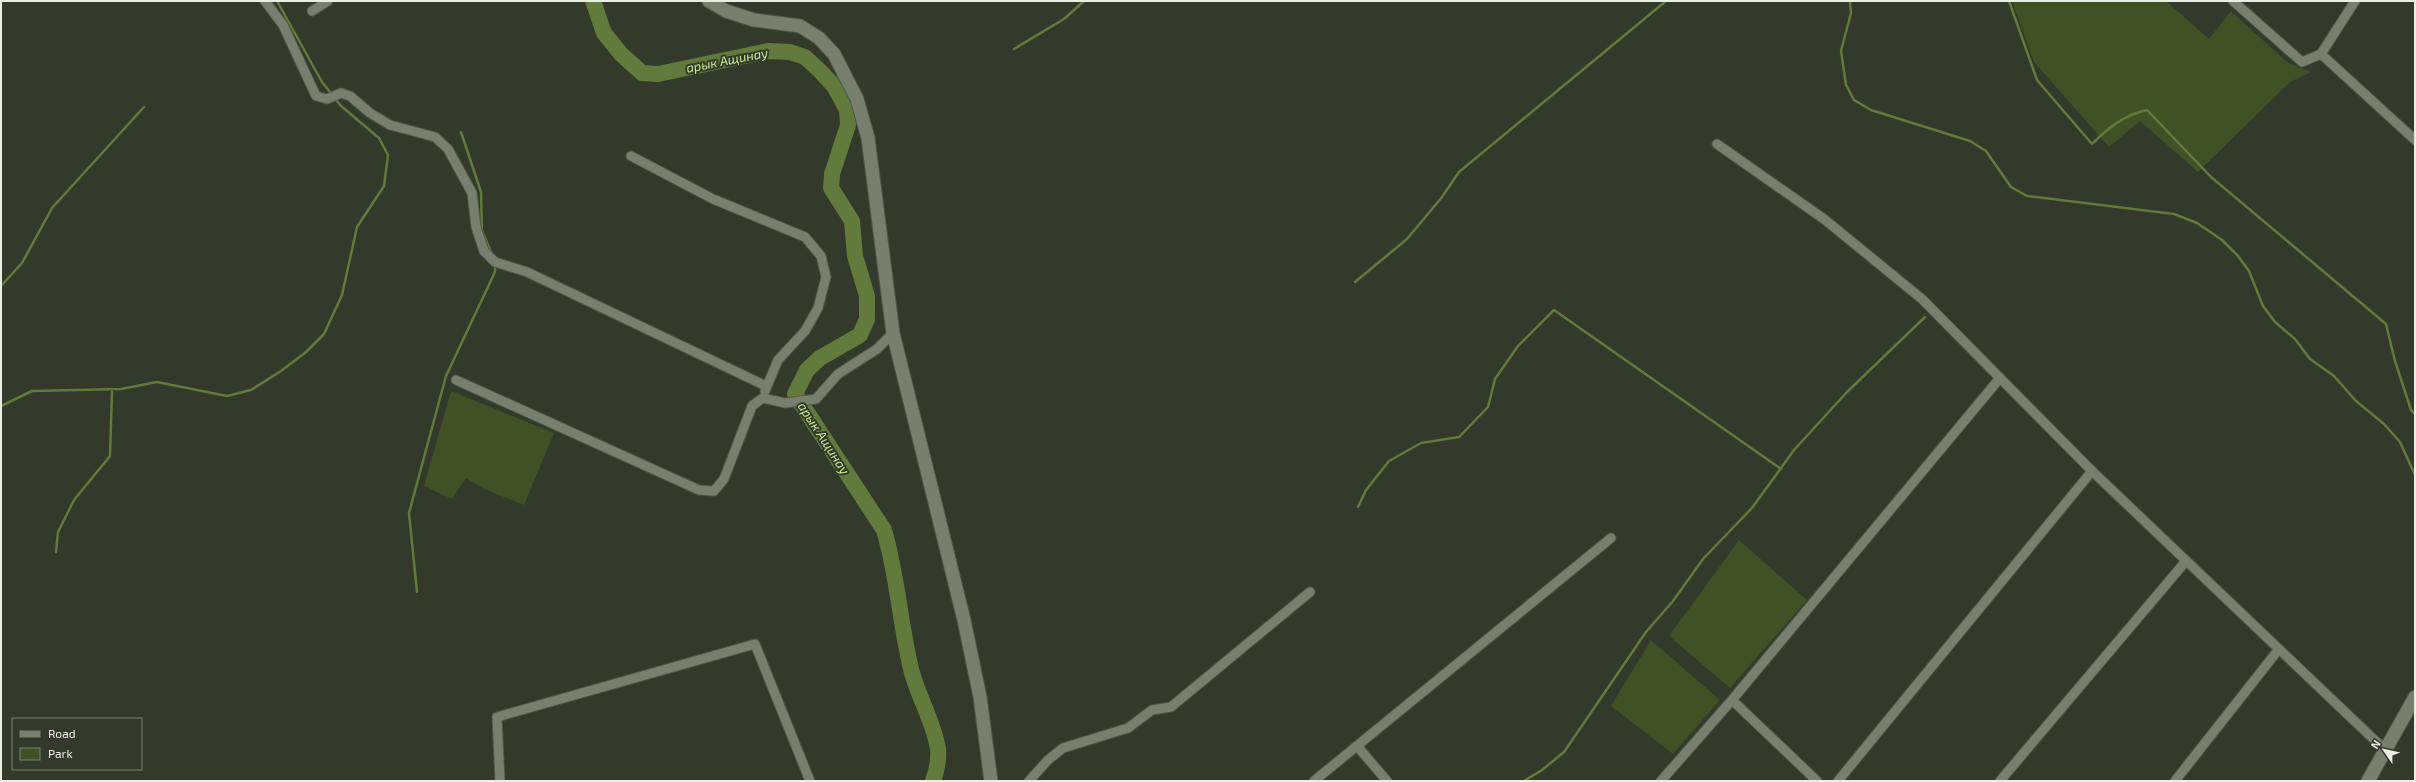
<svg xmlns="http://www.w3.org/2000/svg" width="2416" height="782" viewBox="0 0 2416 782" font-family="'Exo 2',sans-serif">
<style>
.green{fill:#405125}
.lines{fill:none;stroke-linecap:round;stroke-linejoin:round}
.stream{stroke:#627a3b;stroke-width:2.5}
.river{stroke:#627a3b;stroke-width:16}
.street-casing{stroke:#51564a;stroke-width:11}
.secondary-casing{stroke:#51564a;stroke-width:15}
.street{stroke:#787f6f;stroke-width:9}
.secondary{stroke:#787f6f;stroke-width:13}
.labels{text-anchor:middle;stroke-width:4;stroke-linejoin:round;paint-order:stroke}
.water-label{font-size:13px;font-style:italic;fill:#cbef94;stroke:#33392b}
</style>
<rect width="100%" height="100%" fill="#33392b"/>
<g class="green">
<polygon points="2012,1 2166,1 2209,39 2231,11 2288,63 2311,72 2290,82 2198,172 2140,121 2109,147 2034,62"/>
<polygon points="451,391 554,433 524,505 484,489 466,478 452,499 424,486"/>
<polygon points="1739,540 1807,600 1730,688 1669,636"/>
<polygon points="1651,640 1720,700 1673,754 1611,706"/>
</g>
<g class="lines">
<g class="stream">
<polyline points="1850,1 1851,13 1841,51 1846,85 1854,100 1871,110 1970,141 1986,151 2011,187 2027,196 2174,214 2197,223 2222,240 2238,256 2249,271 2263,306 2275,322 2295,339 2310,359 2334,376 2356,401 2384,424 2400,442 2415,475"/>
<path d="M2009,1L2037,80L2092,144C2108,128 2124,115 2147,110L2211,177L2386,324L2395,361L2411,410L2415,414"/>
<polyline points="1014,49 1064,19 1084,1"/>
<polyline points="461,132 481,192 482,231 492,254"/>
<polyline points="1355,282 1407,239 1442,197 1459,172 1666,1"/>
<polyline points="1,286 22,263 52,208 144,107"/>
<polyline points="1,406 32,391 121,389 157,382 227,396 251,390 281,371 306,352 324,334 342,295 357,227 384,186 388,155 379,138 341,106 322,82 277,1"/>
<polyline points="1358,507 1366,490 1389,461 1421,443 1459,437 1488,407 1495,379 1518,346 1554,310 1781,469"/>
<polyline points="56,552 58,532 74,500 110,456 112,392"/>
<polyline points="417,592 409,513 446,376 495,272 495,264"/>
<polyline points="1524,781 1542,770 1564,752 1646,632 1673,601 1703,559 1752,508 1794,450 1847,392 1925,317"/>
</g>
<path class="river" d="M593,1L604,33L621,54L642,73L658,74L768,51L790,52L805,57L821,72L834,86L847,110L848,125L832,174L831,188L852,221L855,256L867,296V319L860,335L820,358L807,370L795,394L884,530C898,577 900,626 912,673C919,698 934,723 938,749C939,760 937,770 933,781"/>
<g class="street-casing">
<g id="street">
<polyline points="265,1 283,25 316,96 327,99 341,93 350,96 370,113 390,125 435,137 448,149 472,193 476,227 484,251 495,262 527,272 766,386"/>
<polyline points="2233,1 2302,62 2321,54 2355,1"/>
<polyline points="312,11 328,1"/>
<polyline points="2321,54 2415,140"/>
<polyline points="1717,144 1824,219 1922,299 2092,471 2385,750"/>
<polyline points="631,156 713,199 805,237 821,256 826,277 818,308 805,331 778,360 765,391"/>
<polyline points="456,380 699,490 714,491 724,479 752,406 763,398 785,403 816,399 838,374 877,349 893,333"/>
<polyline points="1732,700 1817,781"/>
<polyline points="1357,746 1387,781"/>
<polyline points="500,781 497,717 755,644 810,781"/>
<polyline points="1029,781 1048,760 1063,748 1128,728 1152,710 1171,707 1310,592"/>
<polyline points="1314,781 1611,538"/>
<polyline points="1661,781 1732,700 2000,378"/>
<polyline points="1838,781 2092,471"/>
<polyline points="2000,781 2186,561"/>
<polyline points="2175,781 2279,649"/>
</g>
</g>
<g class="secondary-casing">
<g id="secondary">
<polyline points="709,1 726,11 754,20 800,26 819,38 834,54 857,99 868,138 893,333 964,620 980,697 991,781"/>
<polyline points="2368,781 2415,697"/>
</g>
</g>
<use href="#street" class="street"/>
<use href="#secondary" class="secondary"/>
</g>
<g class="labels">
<g class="water-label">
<text transform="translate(727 60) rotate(-11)" y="5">арык Ащинау</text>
<text transform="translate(824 438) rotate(57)" y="5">арык Ащинау</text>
</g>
</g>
<rect width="2416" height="782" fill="none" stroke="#eaeee5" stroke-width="4"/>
<rect x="12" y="718" width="130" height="52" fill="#33392b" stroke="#7c8175"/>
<rect x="20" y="731" width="20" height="6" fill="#787f6f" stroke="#7c8175"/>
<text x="48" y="738" font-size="12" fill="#eaeee5">Road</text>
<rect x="20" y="748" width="20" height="12" fill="#405125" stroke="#7c8175"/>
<text x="48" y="758" font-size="12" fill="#eaeee5">Park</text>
<g transform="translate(2384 750) rotate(304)" stroke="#33392b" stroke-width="3" paint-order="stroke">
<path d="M0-3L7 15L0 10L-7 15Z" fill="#eaeee5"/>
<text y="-6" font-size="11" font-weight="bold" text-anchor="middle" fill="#eaeee5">N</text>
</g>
</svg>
